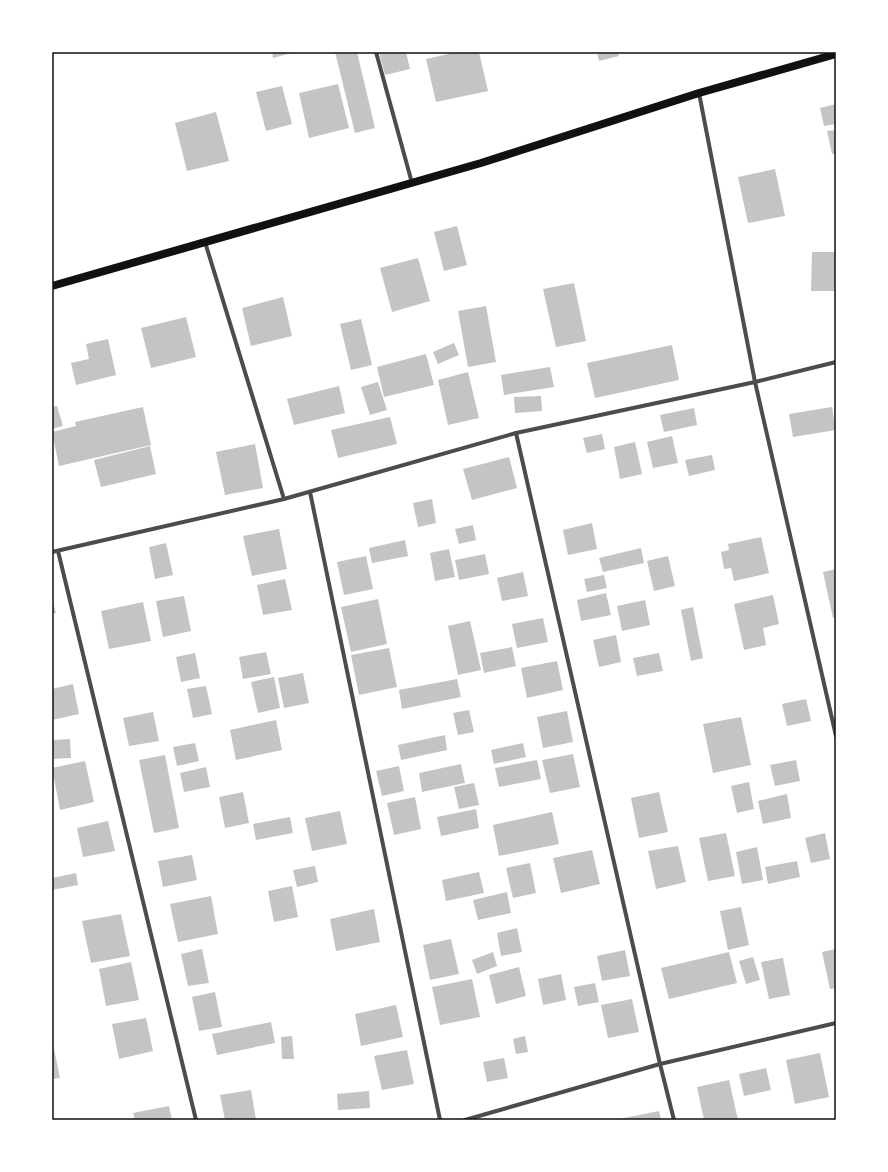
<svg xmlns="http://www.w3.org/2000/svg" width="888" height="1172" viewBox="0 0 888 1172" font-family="'PT Sans Narrow',sans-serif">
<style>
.building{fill:#c4c4c4}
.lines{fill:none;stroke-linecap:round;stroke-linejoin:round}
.minor{stroke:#4c4c4c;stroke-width:4}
.secondary{stroke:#111;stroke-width:8}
.neatline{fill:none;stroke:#111;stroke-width:1.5}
</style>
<rect width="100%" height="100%" fill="#fff"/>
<g class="building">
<polygon points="272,52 295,52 273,58"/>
<polygon points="335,52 357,52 375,128 355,133"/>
<polygon points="379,52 406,52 410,69 385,75"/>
<polygon points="457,52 479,52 488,91 436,102 426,59"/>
<polygon points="597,52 618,52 619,56 599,61"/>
<polygon points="338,84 349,128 309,138 299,93"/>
<polygon points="282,86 292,124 266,131 256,92"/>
<polygon points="836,104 836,124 824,126 820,108"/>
<polygon points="216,112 229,161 187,171 175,123"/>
<polygon points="836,130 836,154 832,154 827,131"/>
<polygon points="775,169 785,216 748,223 738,177"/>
<polygon points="457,226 467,265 444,271 434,232"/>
<polygon points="812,252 836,252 836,291 811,291"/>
<polygon points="418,258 430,301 392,312 380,268"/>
<polygon points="574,283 586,341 556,347 543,289"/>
<polygon points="283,297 292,336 251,346 242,308"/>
<polygon points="486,306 496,362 468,367 458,311"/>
<polygon points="186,317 196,357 151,368 141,328"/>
<polygon points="361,319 372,365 351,370 340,324"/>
<polygon points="108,339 116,375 76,385 71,363 89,359 86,344"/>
<polygon points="454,343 459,355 438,364 433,352"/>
<polygon points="672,345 679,380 595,398 587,363"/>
<polygon points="426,354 434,385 384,397 377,367"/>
<polygon points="550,367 554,387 504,395 501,375"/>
<polygon points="468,372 479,418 448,425 438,380"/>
<polygon points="378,382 387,410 370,415 361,387"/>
<polygon points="339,386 345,413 294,425 287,399"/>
<polygon points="541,396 542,411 515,413 514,397"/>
<polygon points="57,406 63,426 52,429 52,407"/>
<polygon points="143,407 151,445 59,466 52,432 76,426 75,422"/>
<polygon points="832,407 836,430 793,437 789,414"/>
<polygon points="694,408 697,425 664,432 660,415"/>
<polygon points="390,417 397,444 338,458 331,430"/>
<polygon points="602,434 605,449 587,453 583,438"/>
<polygon points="672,436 678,463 653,468 647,442"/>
<polygon points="635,442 642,474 620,479 614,447"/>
<polygon points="255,444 263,488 225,495 216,452"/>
<polygon points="150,446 156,474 101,487 94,460"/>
<polygon points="712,455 715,470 689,476 685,460"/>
<polygon points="509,457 517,488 472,500 463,469"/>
<polygon points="432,499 436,523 418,527 413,503"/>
<polygon points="592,523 597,549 568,555 563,530"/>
<polygon points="473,525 476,540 459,544 455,529"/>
<polygon points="279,529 287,569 252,576 243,536"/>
<polygon points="761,537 769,573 734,581 731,568 724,569 721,552 729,550 728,544"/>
<polygon points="405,540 408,556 372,563 369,548"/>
<polygon points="166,543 173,575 155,579 149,547"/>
<polygon points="641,548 644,563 603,572 599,558"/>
<polygon points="449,549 455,577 435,581 430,553"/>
<polygon points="485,554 489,574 459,580 455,560"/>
<polygon points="366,556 373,589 344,595 337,562"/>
<polygon points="668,556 675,586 654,591 647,561"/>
<polygon points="836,569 836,617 833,618 823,572"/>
<polygon points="523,572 528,596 502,601 497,578"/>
<polygon points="604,575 607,588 587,592 584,579"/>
<polygon points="285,579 292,610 263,615 257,585"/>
<polygon points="606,593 611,615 581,621 577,600"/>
<polygon points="773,595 779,624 763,628 766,645 744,650 734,604"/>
<polygon points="184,596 191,631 163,637 156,601"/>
<polygon points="52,598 56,613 52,614"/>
<polygon points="378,599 387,644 351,652 341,607"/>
<polygon points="645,600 650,625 622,631 617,606"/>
<polygon points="143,602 151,641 109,649 101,611"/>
<polygon points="693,607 703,658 691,661 681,610"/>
<polygon points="543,618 548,642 517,648 512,624"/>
<polygon points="470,621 481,670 458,675 448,626"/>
<polygon points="616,635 621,662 599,667 593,640"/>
<polygon points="512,647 516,666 484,673 480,653"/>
<polygon points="389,648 397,687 359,695 351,655"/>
<polygon points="266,652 271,674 243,679 239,657"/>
<polygon points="195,653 200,678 181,682 176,657"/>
<polygon points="659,653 663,671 637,676 633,658"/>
<polygon points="557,661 563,690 527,698 521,668"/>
<polygon points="303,673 309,703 284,708 278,678"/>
<polygon points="274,677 280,708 258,713 251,682"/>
<polygon points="457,679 461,697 402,709 399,690"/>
<polygon points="73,684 79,714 52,720 52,689"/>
<polygon points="206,686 212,714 193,718 187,689"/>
<polygon points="806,699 811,721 787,726 782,704"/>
<polygon points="469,710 474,732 458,735 453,713"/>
<polygon points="567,711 573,742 543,748 537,717"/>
<polygon points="153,712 159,741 129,746 123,718"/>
<polygon points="741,717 751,765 713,773 703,724"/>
<polygon points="276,720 282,750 236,760 230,730"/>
<polygon points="445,735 447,750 401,760 398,745"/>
<polygon points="70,739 71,758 52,759 52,740"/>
<polygon points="195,743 199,761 177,766 173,747"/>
<polygon points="523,743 526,757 494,764 491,750"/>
<polygon points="573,754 580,787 550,793 542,760"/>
<polygon points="165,755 179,828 154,833 139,760"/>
<polygon points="537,760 541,779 499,787 495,768"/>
<polygon points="796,760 800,781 775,786 770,765"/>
<polygon points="85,761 94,802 60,810 52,768"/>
<polygon points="461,764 465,783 422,792 419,773"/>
<polygon points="399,766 404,791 382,796 376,771"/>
<polygon points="206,767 210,787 184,792 180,773"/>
<polygon points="749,782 754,809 737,813 731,786"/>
<polygon points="474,783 479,805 459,809 454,787"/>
<polygon points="243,792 249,823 225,828 219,797"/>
<polygon points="659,792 668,832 639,838 631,798"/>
<polygon points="787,794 791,818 763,824 758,801"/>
<polygon points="415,797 421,829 394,835 387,803"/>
<polygon points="476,809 479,828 441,836 437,817"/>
<polygon points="340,811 347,844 312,851 305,818"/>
<polygon points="552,812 559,844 499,856 493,825"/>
<polygon points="290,817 293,833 256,840 253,824"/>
<polygon points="108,821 115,851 83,857 77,828"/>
<polygon points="726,833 735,876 708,881 699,838"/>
<polygon points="825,833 830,859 811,863 805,838"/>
<polygon points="678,846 686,882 656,889 648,851"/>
<polygon points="757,847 763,880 742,884 736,852"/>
<polygon points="592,850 600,884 561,893 553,858"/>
<polygon points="192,855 197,880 163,887 158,861"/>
<polygon points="797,861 800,877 768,884 765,867"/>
<polygon points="530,863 536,893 513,898 506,868"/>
<polygon points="315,866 318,882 297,887 293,870"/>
<polygon points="479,872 484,893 446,901 442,880"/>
<polygon points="76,873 78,885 52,890 52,878"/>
<polygon points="292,886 298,917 274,922 268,891"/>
<polygon points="507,892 511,913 478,920 473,900"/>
<polygon points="211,896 218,934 178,942 170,904"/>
<polygon points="741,907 749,945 728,950 720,911"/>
<polygon points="374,909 380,942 336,951 330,919"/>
<polygon points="121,914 130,956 91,963 82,921"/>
<polygon points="517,928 522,952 501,956 497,933"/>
<polygon points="451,939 459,974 430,980 423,945"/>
<polygon points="202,949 209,983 188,986 181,954"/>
<polygon points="836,949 836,988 830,989 822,952"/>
<polygon points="625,950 630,976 602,981 597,956"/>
<polygon points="493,952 497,966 477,974 472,960"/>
<polygon points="729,952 737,983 669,999 661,968"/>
<polygon points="753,957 760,980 746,984 739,961"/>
<polygon points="783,958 790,995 769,999 761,962"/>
<polygon points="131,962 139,1000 106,1006 99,969"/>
<polygon points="519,967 526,996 496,1004 489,975"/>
<polygon points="561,974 566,1000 543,1005 538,979"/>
<polygon points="472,979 480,1017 440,1025 432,987"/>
<polygon points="595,983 599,1002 578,1006 574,987"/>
<polygon points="215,992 222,1027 199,1031 192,997"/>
<polygon points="632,999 639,1032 608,1038 601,1005"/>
<polygon points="396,1005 403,1037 361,1046 355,1014"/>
<polygon points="146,1018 153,1051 119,1059 112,1024"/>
<polygon points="271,1022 275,1043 217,1055 212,1034"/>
<polygon points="292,1036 294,1059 282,1059 281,1037"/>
<polygon points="525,1036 528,1052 516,1054 513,1039"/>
<polygon points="52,1039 60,1078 52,1079"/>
<polygon points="407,1050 414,1084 382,1090 374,1056"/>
<polygon points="820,1053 829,1097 795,1104 786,1060"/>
<polygon points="504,1058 508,1078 487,1082 483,1062"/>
<polygon points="766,1068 771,1090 744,1096 739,1074"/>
<polygon points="729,1080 738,1120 704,1120 697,1087"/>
<polygon points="251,1090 256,1120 225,1120 220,1095"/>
<polygon points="369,1091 370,1108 338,1110 337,1094"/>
<polygon points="169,1106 172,1120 135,1120 133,1113"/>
<polygon points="659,1111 661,1120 619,1120 619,1119"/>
</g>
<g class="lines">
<g class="minor">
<polyline points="376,52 412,183"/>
<polyline points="699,93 755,382 836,736"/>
<polyline points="205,242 284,499"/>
<polyline points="516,433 660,1064 674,1120"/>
<polyline points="310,492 440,1120"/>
<polyline points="58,551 196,1120"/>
<polyline points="52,552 284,499 516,433 755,382 836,362"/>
<polyline points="465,1120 660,1064 836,1023"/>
</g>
<polyline class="secondary" points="52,286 481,163 699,93 836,54"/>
</g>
<rect width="888" height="1172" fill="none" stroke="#ffffff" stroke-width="106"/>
<rect x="53" y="53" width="782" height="1066" class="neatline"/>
</svg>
